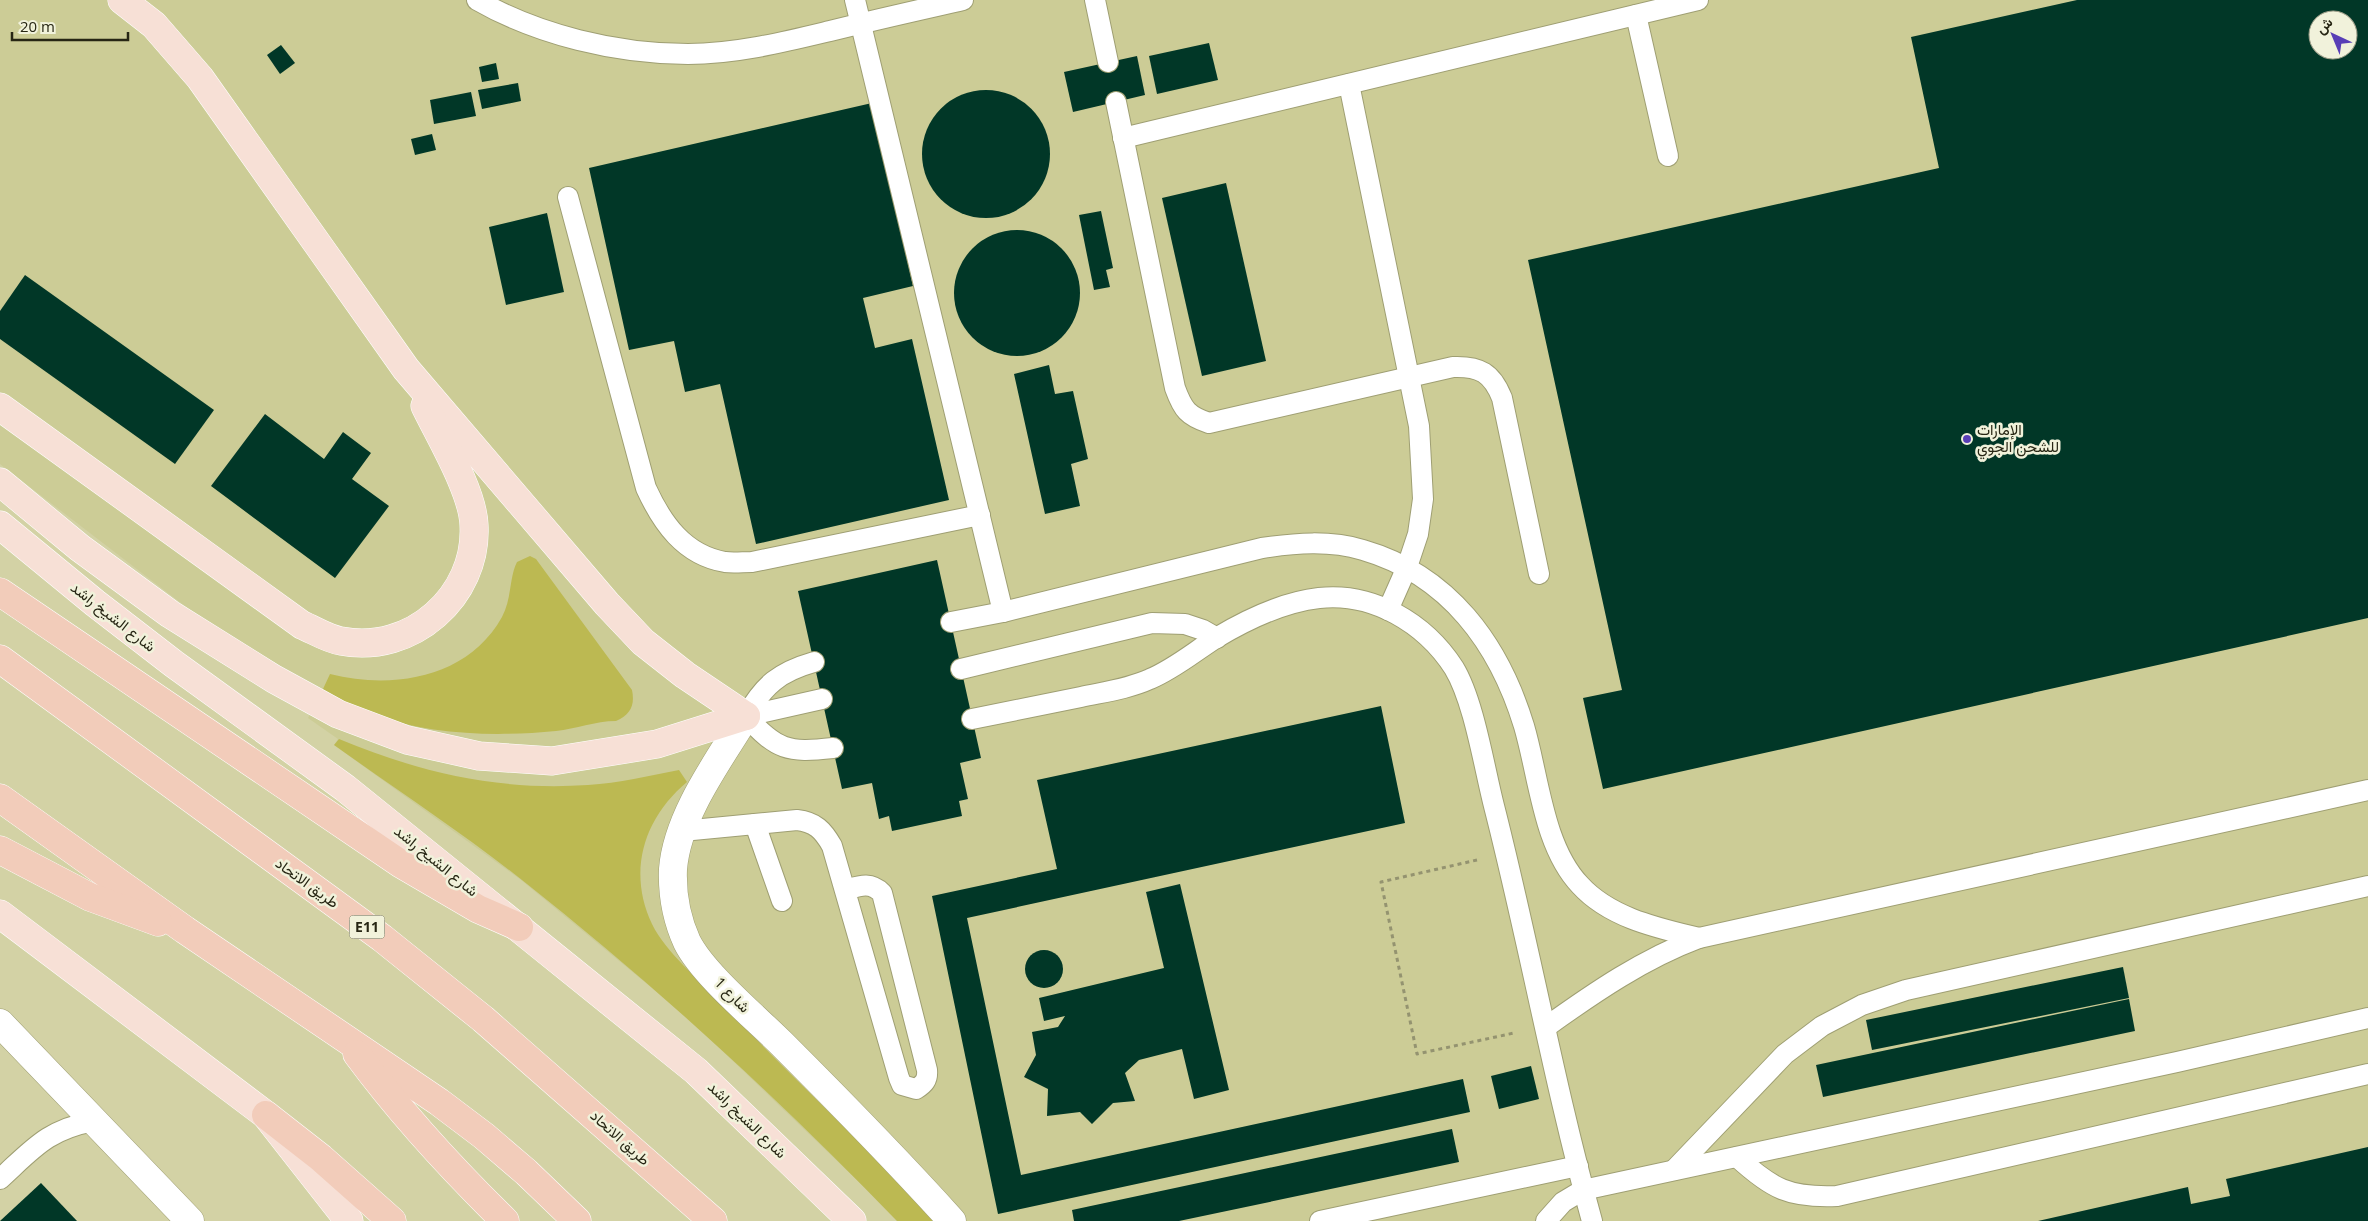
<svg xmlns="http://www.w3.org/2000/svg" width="2368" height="1221" viewBox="0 0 2368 1221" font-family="'Open Sans',Vazirmatn,sans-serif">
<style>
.built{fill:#cccc96;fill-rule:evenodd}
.green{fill:#bcb952}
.building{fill:#013727;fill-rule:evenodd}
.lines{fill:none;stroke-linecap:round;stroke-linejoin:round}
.lane-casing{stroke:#9f9f73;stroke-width:22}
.street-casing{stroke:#9f9f73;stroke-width:29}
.primary-casing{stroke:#fff;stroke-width:29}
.highway-casing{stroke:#fff;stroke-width:29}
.path{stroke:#949370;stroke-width:3;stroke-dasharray:4 4;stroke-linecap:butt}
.lane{stroke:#fff;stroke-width:20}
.street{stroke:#fff;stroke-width:28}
.primary{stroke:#f7e0d6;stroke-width:28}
.highway{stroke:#f2ccba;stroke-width:28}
.poi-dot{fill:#583eb6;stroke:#f1f2db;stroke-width:2}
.labels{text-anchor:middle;stroke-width:5;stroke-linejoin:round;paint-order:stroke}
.shield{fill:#f1f2db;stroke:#646350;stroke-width:1}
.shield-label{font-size:14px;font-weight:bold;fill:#272614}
.poi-label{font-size:15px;fill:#272614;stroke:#f1f2db;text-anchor:start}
.street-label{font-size:15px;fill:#272614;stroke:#f1f2db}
</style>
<rect width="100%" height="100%" fill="#d3d2a5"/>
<path class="built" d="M0,0H2368V1221H897L856,1179L687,1017L521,880L334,745L338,739L308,718L323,689L261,655L194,613L0,464ZM2318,20H2348V50H2318Z"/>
<g class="green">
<path d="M530,556L536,559L632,690C635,705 631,714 616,721C595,721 576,729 556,731C494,737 430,735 371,714C354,708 338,697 323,689L330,674C393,690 468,678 502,617C512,598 509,578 517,562Z"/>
<path d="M339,739C421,773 499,791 588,785C619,783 649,776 679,770L687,782C644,818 627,871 652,924C666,953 700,980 722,1004C791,1077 866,1145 933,1221H897C779,1099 654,984 522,880C461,832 397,790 334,745Z"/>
</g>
<g class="building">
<path d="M2077,0H2368V618L1603,789L1583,698L1622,690L1528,260L1939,168L1911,37ZM2318,20H2348V50H2318Z"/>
<polygon points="1209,43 1218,80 1157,94 1149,56"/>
<polygon points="281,45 295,63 280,74 267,55"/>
<polygon points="1137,56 1145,95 1073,112 1064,72"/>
<polygon points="496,63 499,79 482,82 479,67"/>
<polygon points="518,83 521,101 482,109 478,90"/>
<circle cx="986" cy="154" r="64"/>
<polygon points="471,92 476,116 434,124 430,100"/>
<polygon points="872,103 913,286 863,298 875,348 912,339 949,500 756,544 720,384 685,392 674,341 629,350 589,168"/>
<polygon points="432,134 436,150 415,155 411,139"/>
<polygon points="1226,183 1266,361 1202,376 1162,198"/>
<polygon points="1101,211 1113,268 1106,270 1110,287 1094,290 1079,215"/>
<polygon points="547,213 564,292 506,305 489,227"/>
<circle cx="1017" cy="293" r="63"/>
<polygon points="25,275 214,410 175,464 0,339 0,311"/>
<polygon points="1049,365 1055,394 1073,391 1088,459 1071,464 1080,506 1045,514 1014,374"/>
<polygon points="265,414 324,459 343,432 371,453 352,479 389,506 335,578 211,486"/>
<polygon points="937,560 981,758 960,763 968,799 959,801 962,816 892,831 889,816 879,819 872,783 842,789 798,591"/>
<polygon points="1381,706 1405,823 967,918 1021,1175 1463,1079 1470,1112 998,1214 932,896 1057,869 1037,780"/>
<polygon points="1180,884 1229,1090 1194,1099 1182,1049 1139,1060 1125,1073 1135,1101 1113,1103 1092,1124 1080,1112 1047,1116 1048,1089 1024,1077 1036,1055 1032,1032 1058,1027 1065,1016 1044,1021 1039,998 1164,968 1146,892"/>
<circle cx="1044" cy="969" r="19"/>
<polygon points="2123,967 2129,998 1872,1050 1866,1020"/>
<polygon points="2129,999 2135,1031 1823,1097 1816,1065"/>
<polygon points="1531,1066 1539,1099 1499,1109 1491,1076"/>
<polygon points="1452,1129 1459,1162 1179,1221 1074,1221 1072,1210"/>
<polygon points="2368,1147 2368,1221 2038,1221 2188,1187 2191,1204 2230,1196 2226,1179"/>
<polygon points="41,1183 77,1221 0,1221"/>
</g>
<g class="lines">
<g class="lane-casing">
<g id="lane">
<path d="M477,0C538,35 617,54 688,54C736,54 784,42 830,31C874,20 919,10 963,0"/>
<polyline points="855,0 1003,612"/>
<polyline points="1095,0 1108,62"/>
<polyline points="1636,15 1668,156"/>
<polyline points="1349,84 1419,426 1423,499 1418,534 1407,567 1388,610"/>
<path d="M1116,102L1175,388C1183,410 1188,416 1209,423L1453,367C1480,366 1492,373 1502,398L1539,574"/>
<polyline points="1123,138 1698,0"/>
<path d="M568,197L646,488C662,523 684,555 725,562C733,563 743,562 752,562L980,515"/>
<path d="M951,622L1003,612L1262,548C1295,543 1330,540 1363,550C1449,575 1499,644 1524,726C1539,777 1543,846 1580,885C1610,918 1658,928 1699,938"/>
<polyline points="961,669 1152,623 1185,624 1203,630 1217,638"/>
<path d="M746,716C777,750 787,753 833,748"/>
<path d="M746,716C764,685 779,672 814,662"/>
<polyline points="746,716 822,699"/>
<path d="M972,719C1008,712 1045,704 1081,697C1104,692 1128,689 1150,679C1174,669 1194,652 1216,638C1246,620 1284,602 1319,598C1373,592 1425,623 1454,668C1474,701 1484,767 1494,806C1529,943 1554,1084 1592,1221"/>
<polyline points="755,824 782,901"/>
<path d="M682,831L797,820C815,822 823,830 832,846L899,1078L902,1085L916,1089C924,1084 928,1080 927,1070L882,893C870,881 859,886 845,890"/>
<path d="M1546,1027C1595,992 1643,959 1699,938L2368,790"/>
<path d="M1737,1157C1772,1189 1789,1198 1837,1196L2368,1074"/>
<polyline points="1674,1170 1785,1054 1822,1026 1862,1005 1906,990 2368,886"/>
<path d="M0,1179C34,1148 47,1130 94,1121"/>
<polyline points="1320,1221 1578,1166"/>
<polyline points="1546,1221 1563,1202 1583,1190 2177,1062 2368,1018"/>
</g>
</g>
<g class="street-casing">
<g id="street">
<path d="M746,716C719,760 677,816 673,869C672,894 676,918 687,942C703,974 756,1018 782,1044C840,1102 897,1160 952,1221"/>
<polyline points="0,1023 190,1221"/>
</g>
</g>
<g class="primary-casing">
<g id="primary">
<polyline points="122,0 154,25 200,78 406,369 607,604 643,642 685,675 746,716"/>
<path d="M0,407L302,625C314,630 328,639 341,641C411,655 478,596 474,525C473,492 440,437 425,406"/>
<polyline points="0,482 80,548 170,614 274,679 338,714 407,740 479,756 552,761 657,744 746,716"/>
<polyline points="0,525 95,603 174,664 345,788 696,1071 852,1221"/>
<polyline points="0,914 266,1115 349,1221"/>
</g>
</g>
<g class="highway-casing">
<g id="highway">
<polyline points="0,592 401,864 478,909 519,927"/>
<polyline points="0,659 382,938 483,1019 713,1221"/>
<polyline points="0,798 185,930 439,1102 484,1136 526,1172 577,1221"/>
<polyline points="0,850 90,897 158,922"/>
<path d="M357,1054C402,1115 451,1168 505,1221"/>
<polyline points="266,1115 321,1158 392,1221"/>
</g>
</g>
<polyline class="path" points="1477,860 1381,882 1417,1054 1514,1033"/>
<use href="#lane" class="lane"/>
<use href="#street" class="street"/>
<use href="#primary" class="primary"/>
<use href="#highway" class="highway"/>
</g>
<circle class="poi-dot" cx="1967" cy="439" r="5"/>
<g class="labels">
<rect class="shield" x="349.5" y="915.5" width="35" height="23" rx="4"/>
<g class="shield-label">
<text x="367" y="932">E11</text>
</g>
<g class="poi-label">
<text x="1977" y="435">الإمارات<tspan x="1977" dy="17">للشحن الجوي</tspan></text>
</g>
<g class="street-label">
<text transform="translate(113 617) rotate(38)" y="5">شارع الشيخ راشد</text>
<text transform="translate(436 861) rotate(39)" y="5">شارع الشيخ راشد</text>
<text transform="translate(307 883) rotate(36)" y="5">طريق الاتحاد</text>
<text transform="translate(732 995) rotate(45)" y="5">شارع 1</text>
<text transform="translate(747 1120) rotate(44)" y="5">شارع الشيخ راشد</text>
<text transform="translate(620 1138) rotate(42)" y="5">طريق الاتحاد</text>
</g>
</g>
<g transform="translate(2333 35) rotate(316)"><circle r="24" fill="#f1f2db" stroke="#a0a08b"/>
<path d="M0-4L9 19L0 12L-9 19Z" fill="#583eb6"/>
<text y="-8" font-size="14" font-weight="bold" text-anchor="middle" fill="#272614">ش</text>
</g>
<path d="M12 32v8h116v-8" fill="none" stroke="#272614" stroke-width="2.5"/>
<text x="20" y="32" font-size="15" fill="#272614" stroke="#f1f2db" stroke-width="4" paint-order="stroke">20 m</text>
</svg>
